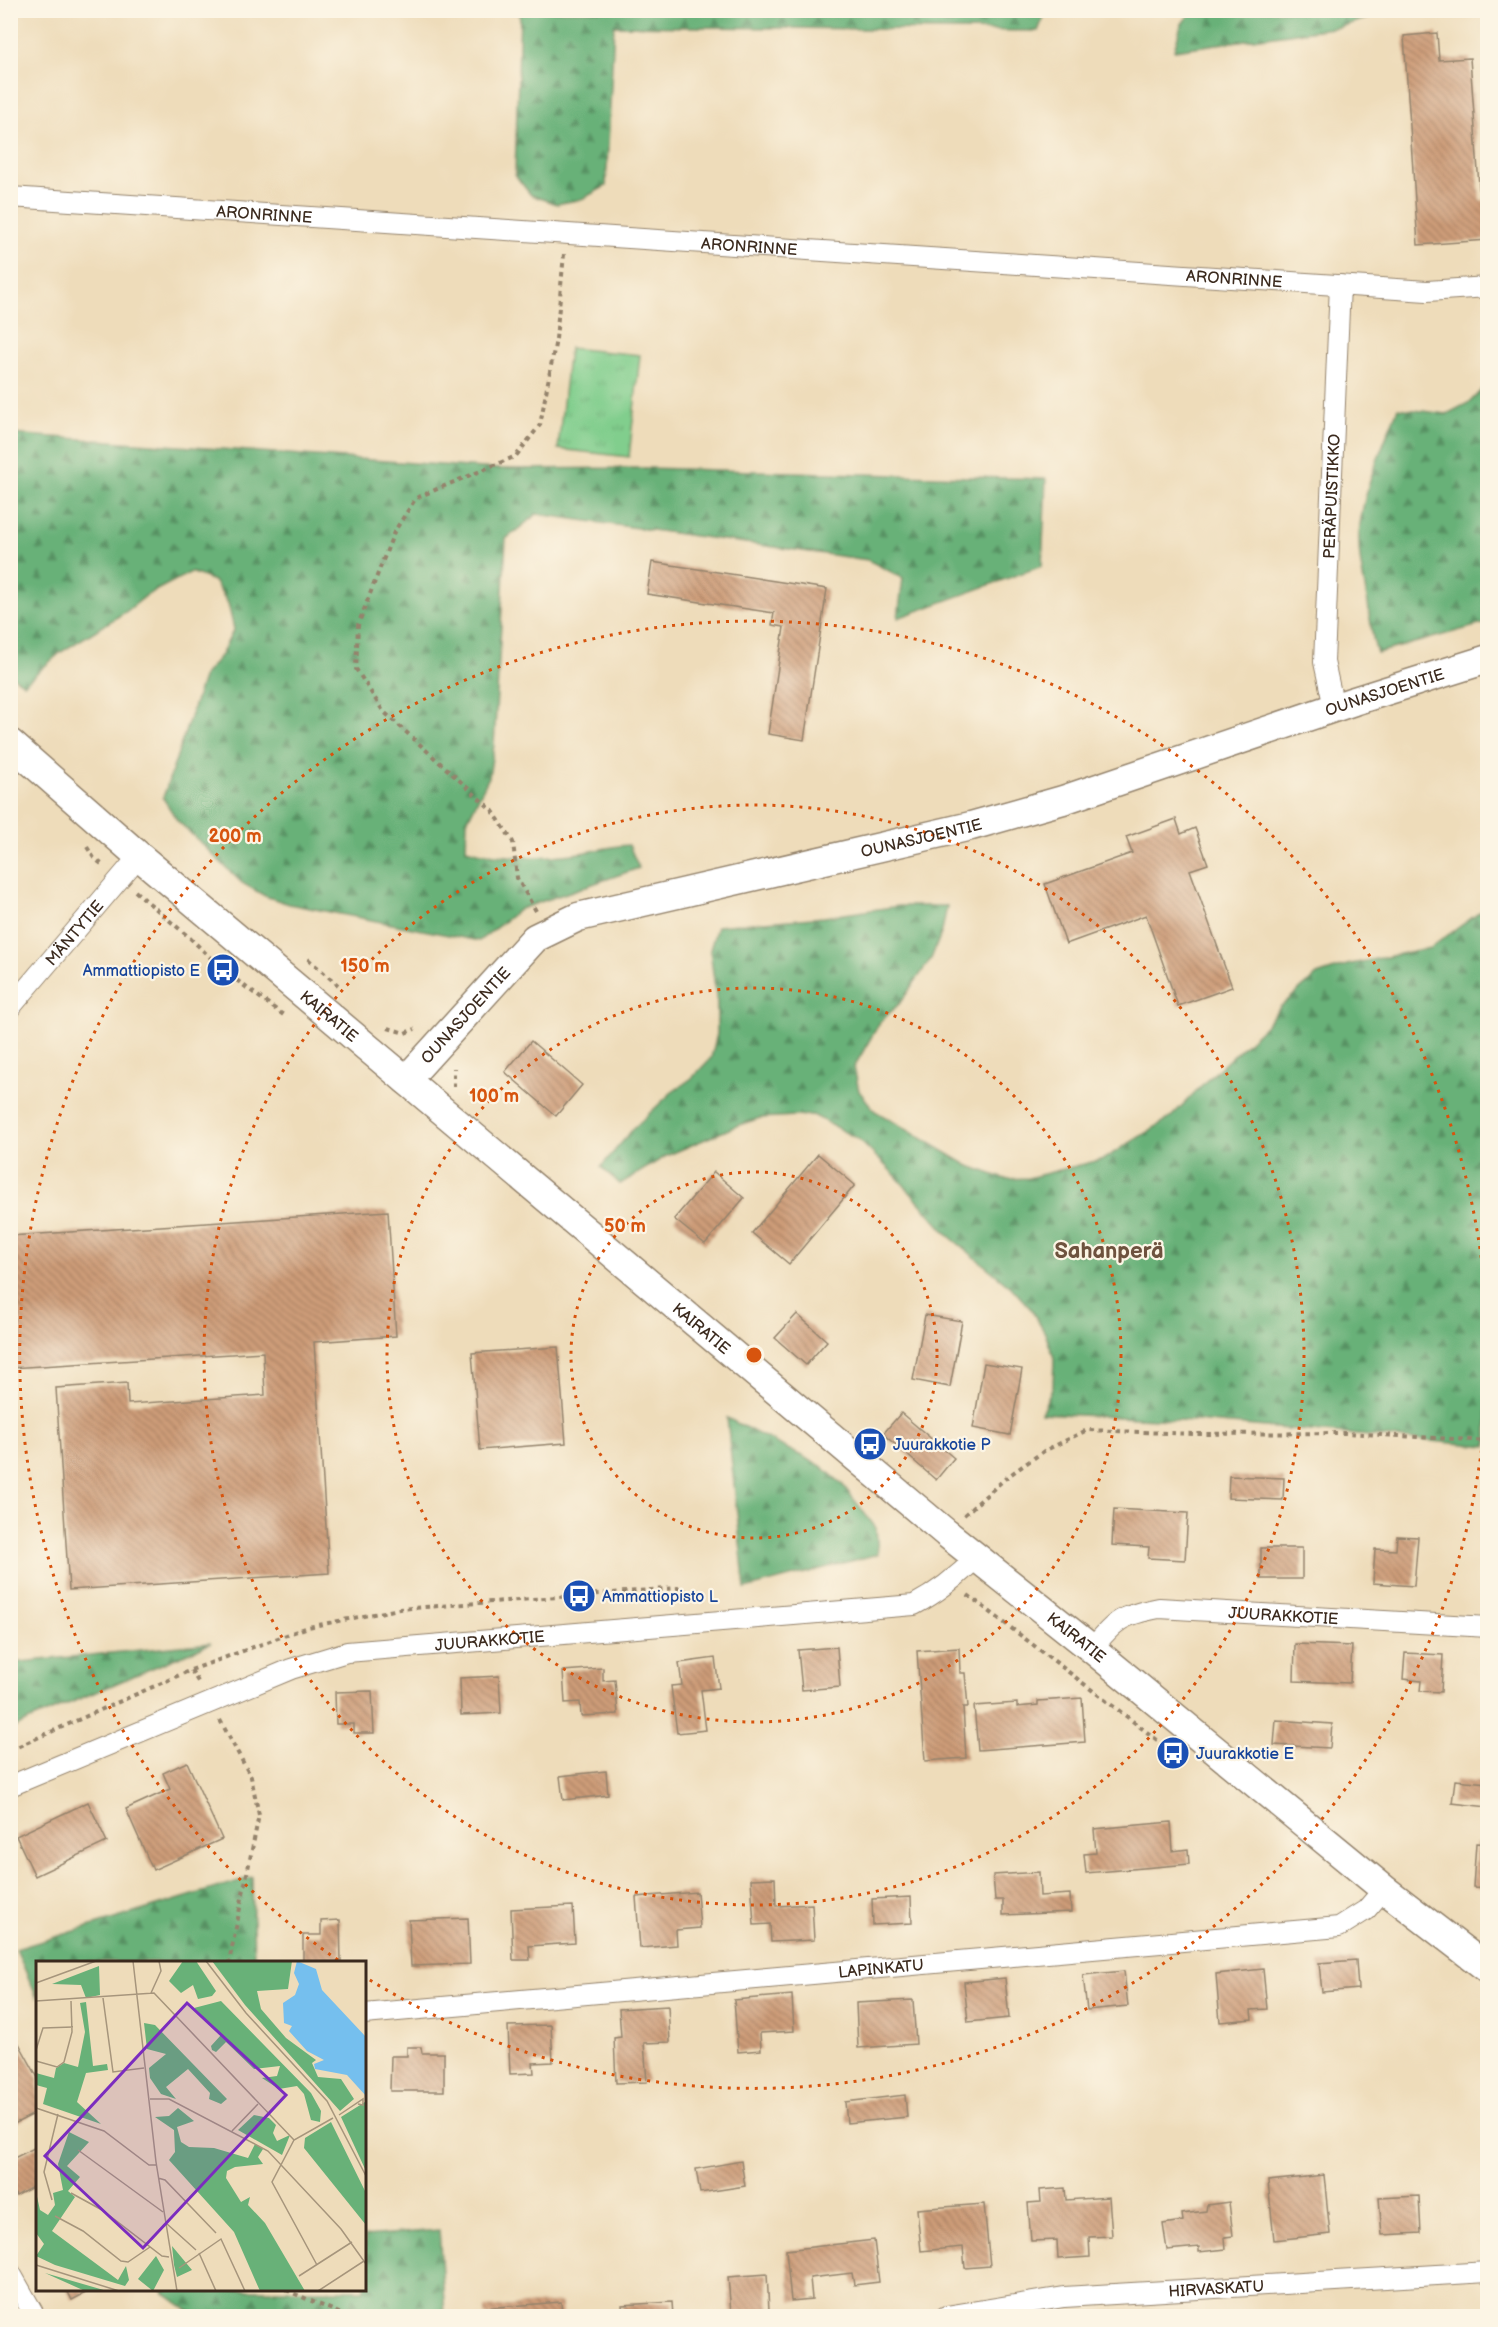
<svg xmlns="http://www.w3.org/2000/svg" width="1498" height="2327" viewBox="0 0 1498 2327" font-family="'Balsamiq Sans',sans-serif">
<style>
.forest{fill:url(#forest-firs);stroke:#526e4b;stroke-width:1.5}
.park{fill:url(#park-tufts);stroke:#5e7c56;stroke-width:1.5}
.building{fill:url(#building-back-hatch)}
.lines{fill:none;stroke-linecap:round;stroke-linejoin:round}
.street-casing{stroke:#94836c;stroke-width:22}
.secondary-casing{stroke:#94836c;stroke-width:31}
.path{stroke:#94836c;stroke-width:4;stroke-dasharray:4.5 4.5;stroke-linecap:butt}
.street{stroke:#fff;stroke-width:20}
.secondary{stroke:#fff;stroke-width:28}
.ring{fill:none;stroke:#d7540e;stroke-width:3;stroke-dasharray:3 6}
.labels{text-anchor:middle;stroke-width:4.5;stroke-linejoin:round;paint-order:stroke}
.street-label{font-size:16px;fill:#3b2a1e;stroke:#fcf5e5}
.transit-label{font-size:16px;fill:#164399;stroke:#fcf5e5;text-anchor:start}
.district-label{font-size:22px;font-weight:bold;fill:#6e523e;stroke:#fcf5e5}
.inset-road{fill:none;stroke:#a6957c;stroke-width:1.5}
.view{fill:#7b2cbf;fill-opacity:0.15;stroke:#7b2cbf;stroke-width:3}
.inset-edge{fill:none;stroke:#3b2a1e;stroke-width:3}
.centre{fill:#d7540e;stroke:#fcf5e5;stroke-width:3}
.ring-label{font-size:18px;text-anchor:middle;font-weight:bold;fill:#d7540e;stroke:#fcf5e5;stroke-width:4.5;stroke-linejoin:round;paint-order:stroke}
</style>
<defs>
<pattern id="forest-firs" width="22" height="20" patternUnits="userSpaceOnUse" patternTransform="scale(1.5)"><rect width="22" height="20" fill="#68b178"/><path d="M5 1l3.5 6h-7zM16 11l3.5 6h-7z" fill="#579062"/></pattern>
<pattern id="park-tufts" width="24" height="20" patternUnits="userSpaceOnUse" patternTransform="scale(1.5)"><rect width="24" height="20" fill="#81ce8d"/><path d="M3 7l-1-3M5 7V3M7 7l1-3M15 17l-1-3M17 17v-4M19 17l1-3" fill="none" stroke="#70b179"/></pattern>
<pattern id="building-back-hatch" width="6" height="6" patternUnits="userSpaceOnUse" patternTransform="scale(1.5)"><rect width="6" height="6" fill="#cd9c78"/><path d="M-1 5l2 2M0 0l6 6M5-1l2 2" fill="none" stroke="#a87f62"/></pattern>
</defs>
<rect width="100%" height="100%" fill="#fcf5e5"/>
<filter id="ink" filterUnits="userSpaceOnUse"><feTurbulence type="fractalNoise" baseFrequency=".0167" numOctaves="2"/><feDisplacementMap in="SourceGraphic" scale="12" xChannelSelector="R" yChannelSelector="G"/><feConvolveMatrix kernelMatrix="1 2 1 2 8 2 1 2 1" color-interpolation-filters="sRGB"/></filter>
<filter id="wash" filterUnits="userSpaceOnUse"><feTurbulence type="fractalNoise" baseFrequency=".008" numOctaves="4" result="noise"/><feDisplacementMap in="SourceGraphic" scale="24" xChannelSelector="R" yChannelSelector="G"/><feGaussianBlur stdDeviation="1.35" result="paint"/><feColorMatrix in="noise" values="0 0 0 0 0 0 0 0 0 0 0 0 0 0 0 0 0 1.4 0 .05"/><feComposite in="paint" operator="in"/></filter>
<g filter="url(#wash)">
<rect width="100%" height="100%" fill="#eedcba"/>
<g class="forest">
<polygon points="473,11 1046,10 1046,11 1038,31 614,26 606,186 582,199 557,204 531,195 515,175 520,13"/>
<polygon points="1192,11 1192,10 1392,11 1339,27 1174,50 1181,25"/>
<path d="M1487,384V623L1377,653C1371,637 1371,621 1368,604C1364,581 1358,558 1359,535C1362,491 1382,448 1398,408L1447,414L1470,402Z"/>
<path d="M11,434L497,469L646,468L1046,479L1042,566L898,618L903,578L868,560L537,514L506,539L494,745L489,777L467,821L466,849C499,859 539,858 573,854C592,852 609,846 629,845L639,868L520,909L479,941L289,904L265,896L242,883L177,820L163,798L204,675L221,655L234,629L228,603L214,581L191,572L147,595L127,611L61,652L24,684L11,675Z"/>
<polygon points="899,906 947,906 942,931 931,959 900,1003 880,1022 854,1067 859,1091 875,1111 967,1165 1005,1179 1028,1178 1104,1159 1170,1118 1206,1081 1265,1026 1280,1007 1317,975 1347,965 1430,948 1487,907 1487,1446 1196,1421 1041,1413 1053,1386 1054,1358 1045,1333 1031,1309 1011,1287 949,1236 895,1175 858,1139 813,1115 760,1118 736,1126 666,1156 620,1184 601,1167 634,1128 671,1093 692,1078 711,1058 717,1034 717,1003 710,950 717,926 824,917"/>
<polygon points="727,1418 821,1466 842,1484 876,1528 878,1554 745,1589"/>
<polygon points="211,1643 30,1720 11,1729 11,1663"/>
<polygon points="252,1877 254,1962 38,1962 37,1998 16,1949"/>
<polygon points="439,2230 445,2316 196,2316 164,2293 163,2290 364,2290 365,2236"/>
</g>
<polygon class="park" points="569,348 640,355 629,457 558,449"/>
<g id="blocks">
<g class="building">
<polygon points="1437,33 1439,60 1470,58 1480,200 1488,200 1488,240 1418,245 1404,36"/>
<polygon points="652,562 827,589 804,740 768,734 784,627 772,625 774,613 647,594"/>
<polygon points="1176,819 1181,834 1195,828 1208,864 1190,870 1232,987 1178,1006 1146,915 1066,944 1045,884 1132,853 1126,837"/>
<polygon points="531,1041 582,1085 556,1116 505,1072"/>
<polygon points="818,1154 855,1185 789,1264 752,1233"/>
<polygon points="714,1172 744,1198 705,1244 674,1219"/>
<polygon points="388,1211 396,1336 314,1342 329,1573 69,1590 56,1388 127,1383 128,1404 265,1395 263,1352 10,1368 10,1236"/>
<polygon points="797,1314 827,1341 806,1365 775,1338"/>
<polygon points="925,1315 962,1321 950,1387 913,1380"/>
<polygon points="558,1347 566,1443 480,1450 472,1353"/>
<polygon points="984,1363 1022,1369 1010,1435 973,1428"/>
<polygon points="901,1413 954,1458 936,1480 883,1434"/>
<polygon points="1229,1476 1284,1478 1283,1500 1228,1498"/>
<polygon points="1114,1509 1188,1513 1185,1560 1148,1558 1149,1547 1112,1545"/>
<polygon points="1397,1536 1418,1537 1414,1586 1373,1583 1375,1549 1396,1550"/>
<rect x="1261" y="1548" width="41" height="31"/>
<polygon points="1295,1644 1352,1646 1350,1683 1294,1681"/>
<polygon points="837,1647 840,1687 802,1690 798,1650"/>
<polygon points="959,1648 960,1673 965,1673 968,1707 963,1707 966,1758 925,1761 917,1651"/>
<polygon points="1405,1653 1443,1655 1441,1692 1420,1691 1421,1681 1403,1679"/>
<polygon points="715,1658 719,1688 701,1690 706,1730 677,1733 671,1686 682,1685 679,1663"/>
<polygon points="603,1668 603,1681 615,1680 618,1714 581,1716 580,1702 565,1703 563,1671"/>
<polygon points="499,1676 501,1713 461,1715 460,1678"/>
<polygon points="372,1691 374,1733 354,1733 354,1724 336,1724 335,1692"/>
<polygon points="1082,1698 1085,1742 978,1750 974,1706 1017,1703 1017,1707 1038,1705 1038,1701"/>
<polygon points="1276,1720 1332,1724 1330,1748 1274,1745"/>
<polygon points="187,1762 222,1839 153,1870 126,1809 170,1789 163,1773"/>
<polygon points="606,1771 608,1795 563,1800 560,1776"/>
<polygon points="1455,1780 1488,1783 1488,1807 1452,1803"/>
<polygon points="88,1802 107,1842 35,1876 16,1836"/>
<polygon points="1171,1822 1173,1851 1188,1849 1189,1864 1086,1873 1084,1854 1096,1853 1094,1829"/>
<polygon points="1476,1843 1488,1844 1488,1888 1473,1887"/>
<polygon points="1039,1872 1040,1896 1070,1894 1071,1912 1003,1915 1003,1900 995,1900 993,1875"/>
<polygon points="775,1878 776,1906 812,1904 814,1940 771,1942 770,1924 754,1925 751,1879"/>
<polygon points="697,1892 700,1928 676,1930 677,1945 640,1948 636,1897"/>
<polygon points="911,1897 912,1923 873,1925 872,1899"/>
<polygon points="573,1906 575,1943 529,1946 530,1960 513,1960 511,1909"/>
<polygon points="468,1918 470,1964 411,1966 409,1920"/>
<polygon points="340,1920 341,1962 303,1962 303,1935 321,1935 321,1921"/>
<polygon points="1356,1960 1358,1989 1322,1992 1319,1963"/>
<polygon points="1263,1969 1267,2009 1251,2010 1252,2019 1220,2022 1216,1974"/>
<polygon points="1124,1971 1128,2006 1087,2010 1083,1975"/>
<polygon points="1005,1978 1009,2018 968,2022 964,1982"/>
<polygon points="792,1995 794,2031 760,2033 761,2050 738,2052 734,2000"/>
<polygon points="913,2000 916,2044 858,2048 856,2003"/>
<polygon points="668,2006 670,2042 644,2043 647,2082 616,2083 614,2038 621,2037 619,2009"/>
<polygon points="551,2025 553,2062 533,2063 534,2073 510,2074 508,2026"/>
<polygon points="16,2038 38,2078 38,2112 10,2126 10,2041"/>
<polygon points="407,2047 421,2047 422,2053 444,2053 444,2091 390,2091 391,2056 407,2056"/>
<polygon points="905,2095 907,2117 847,2123 845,2102"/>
<polygon points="38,2146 38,2184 16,2196 10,2186 10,2160"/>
<polygon points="741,2161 745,2186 700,2193 696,2169"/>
<polygon points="1324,2175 1330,2234 1274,2240 1268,2181"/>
<polygon points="1065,2188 1066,2200 1109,2197 1112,2236 1089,2237 1090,2257 1058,2259 1057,2240 1031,2241 1028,2203 1041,2202 1040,2190"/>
<polygon points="1419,2196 1421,2233 1382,2235 1379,2198"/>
<polygon points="1229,2202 1233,2236 1225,2237 1226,2249 1199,2252 1199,2247 1167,2250 1163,2224 1183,2221 1182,2214 1206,2211 1207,2205"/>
<polygon points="984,2204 990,2266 965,2268 963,2247 921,2251 917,2209"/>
<polygon points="874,2240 879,2282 854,2285 852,2273 810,2278 812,2299 791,2301 786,2250"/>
<polygon points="767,2274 769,2310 731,2313 728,2277"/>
<polygon points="67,2290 91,2290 72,2300"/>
<polygon points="561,2302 562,2316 484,2316 484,2308"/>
<polygon points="672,2302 673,2316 623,2316 622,2305"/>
</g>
</g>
</g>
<g filter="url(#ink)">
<use href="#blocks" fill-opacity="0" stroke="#94836c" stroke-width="1.5"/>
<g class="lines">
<g class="street-casing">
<g id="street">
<path id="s1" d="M10,197L1306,283L1427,291L1488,287"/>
<path id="s2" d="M1334,707L1324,662L1340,285"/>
<path id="s3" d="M10,1008L139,856"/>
<path id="s4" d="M1092,1649C1115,1620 1122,1615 1159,1608L1488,1627"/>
<path id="s5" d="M10,1786L291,1669L347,1652L914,1605C939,1592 957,1577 977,1557"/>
<path id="s6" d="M364,2014L1339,1927L1366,1910L1384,1889"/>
<polyline points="10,2272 35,2316"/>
<path id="s7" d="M946,2316L1064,2297L1488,2272"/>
</g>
</g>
<g class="secondary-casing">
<g id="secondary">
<path id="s8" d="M10,743L139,856L946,1533L1092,1649L1384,1889L1488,1969"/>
<path id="s9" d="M406,1080L535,938L578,917L971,826L1063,800L1354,701L1488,659"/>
</g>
</g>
<g class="path">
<polyline points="87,847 94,858 104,866"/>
<polyline points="135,891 190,938 223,970 286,1017"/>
<polyline points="536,911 517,878 513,842 493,811 383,711 356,669 358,625 394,532 416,498 516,456 540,425 556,339 564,254"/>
<polyline points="308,959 338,985"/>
<polyline points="388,1028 405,1033 415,1029"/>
<polyline points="454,1087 454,1068"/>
<polyline points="964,1515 1007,1477 1044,1451 1087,1430 1196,1434 1344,1433 1488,1441"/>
<polyline points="968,1595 1169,1749"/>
<polyline points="191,1670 200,1685"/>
<polyline points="220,1720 251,1777 259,1815 229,1962"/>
<polyline points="10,1750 191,1670 308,1627 399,1609 678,1588 705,1599"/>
<polyline points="286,2290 346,2316"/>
</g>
<use href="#street" class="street"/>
<use href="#secondary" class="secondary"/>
</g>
</g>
<g class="ring">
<circle cx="754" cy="1355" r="183"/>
<circle cx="754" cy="1355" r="367"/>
<circle cx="754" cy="1355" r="550"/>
<path d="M1487 1387A734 734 0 0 1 365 1977M338 1960A734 734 0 1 1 1487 1323"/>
</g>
<defs>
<g id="bus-disc" transform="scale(1.725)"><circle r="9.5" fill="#1a4fb4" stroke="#fcf5e5"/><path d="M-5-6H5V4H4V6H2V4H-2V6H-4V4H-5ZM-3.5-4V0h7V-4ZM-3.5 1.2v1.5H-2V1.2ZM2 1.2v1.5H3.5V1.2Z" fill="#fff"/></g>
</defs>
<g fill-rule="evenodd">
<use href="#bus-disc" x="223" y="970"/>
<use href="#bus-disc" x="870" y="1444"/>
<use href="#bus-disc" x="579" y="1596"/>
<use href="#bus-disc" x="1173" y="1753"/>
</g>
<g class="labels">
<g class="street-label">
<text dy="6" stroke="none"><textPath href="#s1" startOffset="255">ARONRINNE</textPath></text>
<text dy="6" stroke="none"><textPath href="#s1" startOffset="741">ARONRINNE</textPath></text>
<text dy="6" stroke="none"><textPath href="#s1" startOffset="1227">ARONRINNE</textPath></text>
<text dy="6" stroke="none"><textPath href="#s2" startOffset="212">PERÄPUISTIKKO</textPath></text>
<text dy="6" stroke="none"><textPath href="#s9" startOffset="1078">OUNASJOENTIE</textPath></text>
<text dy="6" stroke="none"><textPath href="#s9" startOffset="592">OUNASJOENTIE</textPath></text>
<text dy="6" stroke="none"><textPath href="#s3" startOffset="99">MÄNTYTIE</textPath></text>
<text dy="6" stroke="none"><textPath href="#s9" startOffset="88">OUNASJOENTIE</textPath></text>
<text dy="6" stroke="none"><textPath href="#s8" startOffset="420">KAIRATIE</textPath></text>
<text dy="6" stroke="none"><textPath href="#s8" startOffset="906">KAIRATIE</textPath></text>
<text dy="6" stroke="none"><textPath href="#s4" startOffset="206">JUURAKKOTIE</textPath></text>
<text dy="6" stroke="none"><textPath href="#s8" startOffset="1392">KAIRATIE</textPath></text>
<text dy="6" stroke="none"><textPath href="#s5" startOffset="506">JUURAKKOTIE</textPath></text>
<text dy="6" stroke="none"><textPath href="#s6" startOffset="519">LAPINKATU</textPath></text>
<text dy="6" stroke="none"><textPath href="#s7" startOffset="272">HIRVASKATU</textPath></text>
</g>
<g class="transit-label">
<text x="200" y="976" text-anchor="end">Ammattiopisto E</text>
<text x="893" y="1450">Juurakkotie P</text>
<text x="602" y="1602">Ammattiopisto L</text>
<text x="1196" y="1759">Juurakkotie E</text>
</g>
<g class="district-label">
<text x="1109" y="1258">Sahanperä</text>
</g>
</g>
<g transform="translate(36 1961)">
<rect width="330" height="330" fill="#eedcba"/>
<path d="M147,0H160L180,30L176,35L162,38L157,24L145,32L133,20ZM176,0H256L252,28L221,30L225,48L250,77L280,99L276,102L282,116L305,118L318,138L304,150L209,44ZM63,5L64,34L50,37L45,24L16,23ZM185,40L275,132L285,150L284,161L275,159L268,133L261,125L243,128L226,117L241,115L244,105L218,108L190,81L180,91L176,89L175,85L185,74L158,47ZM50,41L57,105L71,103L72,109L50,112L41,141L65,163L7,143L11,127L0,124V112L18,117L20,107L28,102L42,106L49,71L44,42ZM108,62L119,64L191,138L185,143L173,138L174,132L152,108L130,126L140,138L125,133L114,117L113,107L130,93L111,88ZM330,135V210L305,156L329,141ZM142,147L158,160L141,166L145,181L153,186L178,187L212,197L219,183L227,188L222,196L227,203L199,206L191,210L190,217L205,241L214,236L212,244L229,262L269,330H224L198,271L133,199L139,191L138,169L119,156L133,155ZM218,154L233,157L240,164L237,172L241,180L254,174L246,194L202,169ZM295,161L330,232V264L268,187L269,177ZM33,171L53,181L31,205L44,216L32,230L39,236L16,270L82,319L90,305L93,319L89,325L19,304L0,295L8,283L0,272V231L4,249L12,254L19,244L17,232L27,229L22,203ZM136,285L156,309L141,316L138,304ZM120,295L128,309L117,330L102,318ZM9,312L71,330H49Z" fill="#68b178"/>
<path d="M261,0L280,8L286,29L330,76V135L311,114L279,108L278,103L288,99L271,90L253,70L256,65L248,62L247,42L259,34L263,23L258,12Z" fill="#75bfee"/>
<path class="inset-road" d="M97,0L120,201L141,330M170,0L210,52L291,140L330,215M0,22L60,0M115,32L125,10L123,0M67,37L77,111L108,107M0,40L118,32L258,179M0,89L7,67L37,66M0,100L21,106L28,101L36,71L35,40M114,138H133L232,190L305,268L330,303M0,147L68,170L113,204H120M303,154L327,138V144L322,143M196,170L222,143M42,189L127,251M122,217L129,219L180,272M35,232L66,249L126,295L133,296M16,239L8,211L22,153M19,255L47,270L85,300L92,301L114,286M130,262L160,289M163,292L180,330M0,304L83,330M281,304L236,221L258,179L297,157M143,307L185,278L209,330M263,315L316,281M282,330L328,300"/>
<path class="view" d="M151,42L250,134L107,287L9,195Z"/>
<rect width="330" height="330" class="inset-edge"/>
</g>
<circle cx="754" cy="1355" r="9" class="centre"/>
<g class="ring-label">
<text x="235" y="842">200 m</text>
<text x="365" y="972">150 m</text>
<text x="494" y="1102">100 m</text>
<text x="625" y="1232">50 m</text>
</g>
<rect width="1498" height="2327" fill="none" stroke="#fcf5e5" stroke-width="36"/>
</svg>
